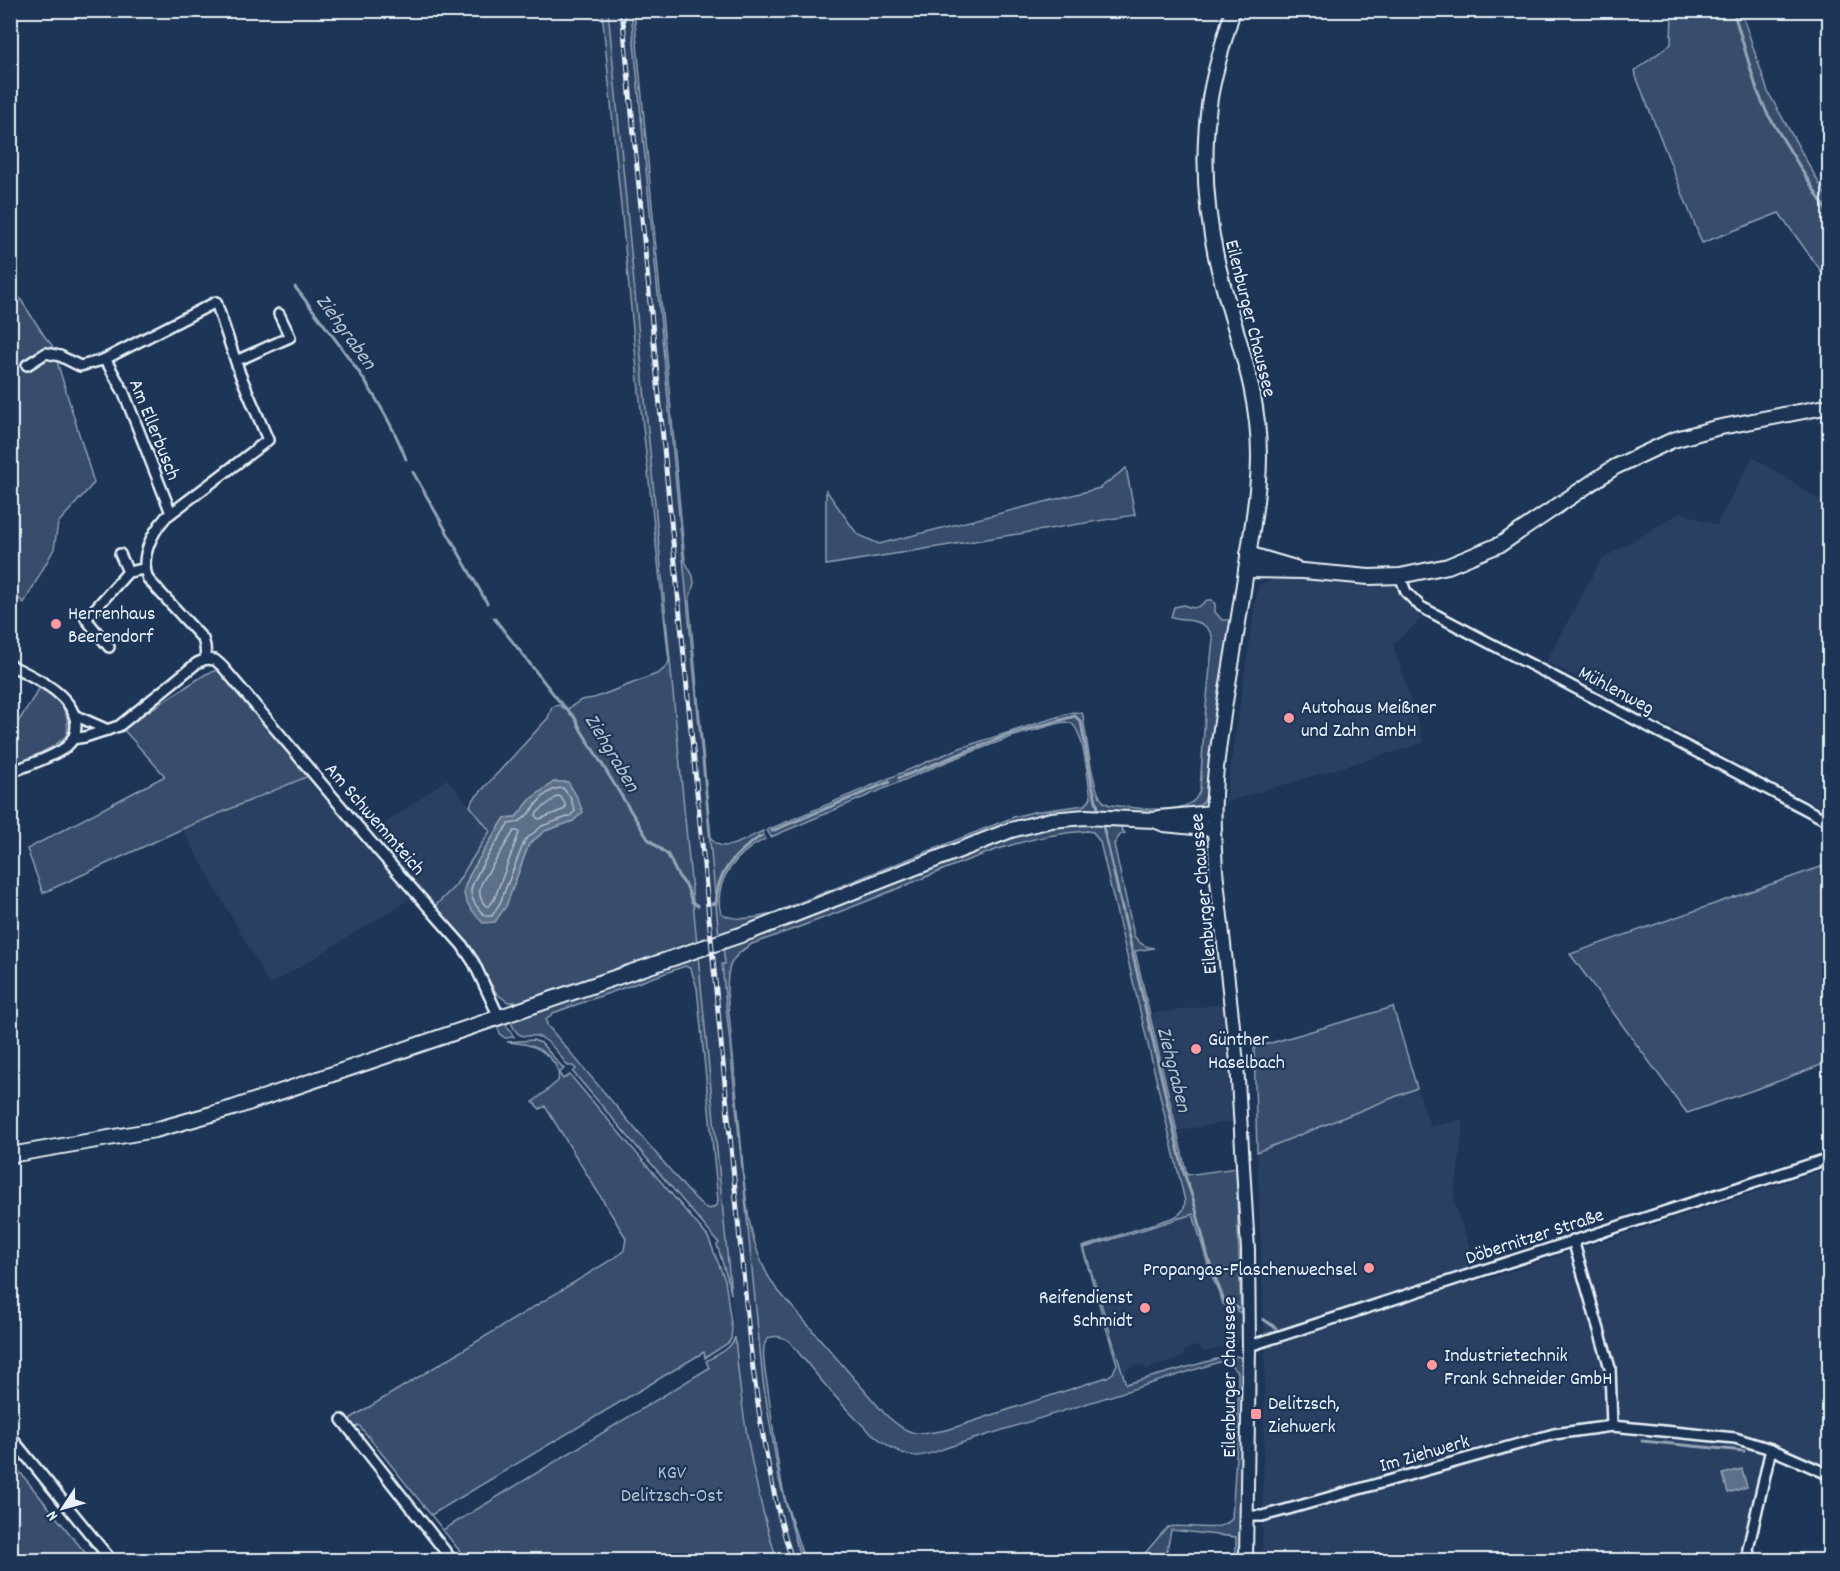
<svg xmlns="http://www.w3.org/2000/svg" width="1840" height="1571" viewBox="0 0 1840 1571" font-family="Dekko,sans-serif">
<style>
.built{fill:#2a4162}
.green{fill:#374d6c;stroke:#909fb2;stroke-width:1.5;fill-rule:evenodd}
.water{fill:#5d7089;stroke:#95a4b5;stroke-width:1.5}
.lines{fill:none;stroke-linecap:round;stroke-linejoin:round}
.shore{stroke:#b0bdcc;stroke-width:1.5}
.stream{stroke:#95a4b5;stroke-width:3}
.minor-casing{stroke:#e8f1f8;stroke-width:14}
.tertiary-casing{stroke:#e8f1f8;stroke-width:16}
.secondary-casing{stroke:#e8f1f8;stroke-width:18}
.minor{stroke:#1d3557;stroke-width:9}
.tertiary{stroke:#1d3557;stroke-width:12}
.secondary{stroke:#1d3557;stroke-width:14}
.rail-casing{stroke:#e8f1f8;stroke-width:5}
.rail{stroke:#1d3557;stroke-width:3;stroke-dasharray:9;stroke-linecap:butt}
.poi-dot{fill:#ff9aa2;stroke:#1d3557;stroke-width:2}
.labels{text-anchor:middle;stroke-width:4.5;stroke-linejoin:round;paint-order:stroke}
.street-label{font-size:20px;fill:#e8f1f8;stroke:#1d3557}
.poi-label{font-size:20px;fill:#e8f1f8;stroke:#1d3557;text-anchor:start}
.park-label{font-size:20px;fill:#b3c0ce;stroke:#1d3557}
.water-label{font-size:21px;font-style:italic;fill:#b7c4d1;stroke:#1d3557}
</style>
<rect width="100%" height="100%" fill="#1d3557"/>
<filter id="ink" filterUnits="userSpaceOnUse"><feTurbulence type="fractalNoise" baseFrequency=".0167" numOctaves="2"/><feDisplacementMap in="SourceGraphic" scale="12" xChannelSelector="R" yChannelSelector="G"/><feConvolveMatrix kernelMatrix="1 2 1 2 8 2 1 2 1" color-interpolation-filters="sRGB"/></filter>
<g filter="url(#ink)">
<g class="built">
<polygon points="608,11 631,11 720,946 723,946 725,964 722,965 756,1315 770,1429 779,1479 801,1560 777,1560 773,1550 760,1499 751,1455 736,1352"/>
<polygon points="1753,457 1829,506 1829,812 1546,661 1601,560 1681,512 1716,525"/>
<polygon points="1282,577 1332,584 1391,583 1422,618 1393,644 1424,743 1225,802 1258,585"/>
<polygon points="311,775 410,899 270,985 182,829"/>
<polygon points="447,779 491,831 455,886 434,907 373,832"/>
<polygon points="1222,1004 1233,1121 1176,1131 1149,1014"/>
<polygon points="1417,1088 1430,1127 1464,1119 1454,1202 1481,1281 1829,1168 1829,1470 1773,1441 1766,1459 1747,1560 1262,1560 1265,1352 1257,1152"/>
<polygon points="1193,1213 1209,1268 1223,1304 1241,1313 1241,1338 1236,1343 1205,1352 1197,1346 1186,1349 1181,1358 1147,1369 1139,1365 1128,1368 1125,1376 1084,1248"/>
</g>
<g class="green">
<path d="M602,11H608L697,944L564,990L523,1002H508L497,994L465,942L434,907L455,886L490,831L470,806L472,801L548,718L552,707L559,705L566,710L581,700L594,698L659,673L667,666L669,661L639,391ZM554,782L573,821L545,831L529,844L506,906L464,891L469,876L505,818L516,817L532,798Z"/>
<path d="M631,11H634L685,561L693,576L694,583L689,601L711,838C721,857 749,837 763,831L765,839C738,852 712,881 721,913C733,922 753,918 768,915L1014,817L1033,812L1085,805L1089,801L1091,797C1088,782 1084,732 1072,724C1069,722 1067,722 1063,722L1011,737L946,762L771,837L767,830L960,748L1073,712L1082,713L1083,716C1086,734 1092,788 1102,800C1104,803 1106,803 1110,805C1132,807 1173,815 1192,802C1197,799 1198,795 1200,790L1205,716L1213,639C1209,620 1188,620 1171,617L1174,607L1184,605C1194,610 1198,608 1207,600H1212L1215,604V612L1222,620H1232L1207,792L1204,801L1197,808L1163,813H1074L719,936Z"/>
<polygon points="1672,11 1741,11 1768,92 1829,201 1829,282 1779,213 1702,243 1634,71 1671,44"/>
<polygon points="10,283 45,337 52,345 94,483 58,523 54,549 24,603 10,591"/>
<polygon points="1126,468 1135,515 826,565 826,490 857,534 879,544 1100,488"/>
<polygon points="220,669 311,775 182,829 43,893 27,849 165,776 122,728 206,674"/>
<path d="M41,686C58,701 71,709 67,735L54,746L11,768V733Z"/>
<path d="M1078,821L1121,825L1122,831L1125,833L1120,835L1114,844L1134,936C1140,944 1145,947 1154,948L1135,951L1187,1175L1236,1168L1241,1313L1223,1304L1209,1268L1193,1214L1084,1248L1126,1384L1231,1355L1240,1357L1243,1362L1240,1560H1236V1537L1171,1530L1165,1560H1139L1164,1531L1168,1527C1188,1523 1216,1535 1232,1519L1238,1424V1372L1231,1365L1219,1362L955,1445C943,1448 927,1457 915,1456C874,1453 815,1372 789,1341C780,1335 766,1333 764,1347C762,1360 766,1376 768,1389C772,1421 776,1453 782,1485C787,1510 797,1536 804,1560H801L779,1479L763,1381L722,964H725L723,946L1018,833ZM1087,831L1093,832L1100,842L1185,1201C1185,1209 1182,1213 1175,1217L1082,1247L1117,1364L1113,1373L1107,1377L950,1429C917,1436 909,1437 884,1413L775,1287C744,1242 745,1183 740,1131C736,1085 731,1038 727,992C727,968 729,957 752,944C800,927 847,910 894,890C957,865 1018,835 1087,831Z"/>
<polygon points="1829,864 1830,993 1821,1065 1771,1084 1687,1113 1570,954"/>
<path d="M698,955L731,1294L727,1277L717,1245L719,1243L573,1072L576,1069L573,1066H568C561,1057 554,1046 545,1040C528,1028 521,1048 510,1020ZM685,966L691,969L697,988L718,1200L717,1205L710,1209L704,1207L687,1190L547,1025L546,1020L553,1013Z"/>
<polygon points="1393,1007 1417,1088 1257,1152 1254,1048"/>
<polygon points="504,1022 514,1037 505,1038 501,1035 496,1025"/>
<path d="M533,1040L541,1043L564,1069L559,1073L563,1079L570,1075L708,1237L725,1280L732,1330L731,1339L728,1343L705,1358L704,1352L431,1515L443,1530L709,1368L706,1361C716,1355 731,1350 735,1337C741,1412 754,1489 777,1560H467L359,1425L353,1430L349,1425L351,1418L619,1255L624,1250L626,1238L545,1106L540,1109L533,1102L558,1081C562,1064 543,1049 528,1045C521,1043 514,1043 507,1042Z"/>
<polygon points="11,1461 91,1560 11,1560"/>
</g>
<g class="water">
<path d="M554,782H568L576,795L583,812L573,821L545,831L529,844L506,906L495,922L483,923C475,914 463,902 464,890C466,875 496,832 505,818L516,817L532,798Z"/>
<polygon points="1742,1469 1747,1487 1728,1493 1723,1474"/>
</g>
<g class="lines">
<g class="shore">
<path d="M563,788L570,797L575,811L570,816L542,826L525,840L500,903L492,916H485C479,910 471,901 471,892C470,880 501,836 508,824C511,823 515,824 518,822C533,816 540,788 563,788Z"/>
<polygon points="558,796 561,797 566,806 565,809 540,819 537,818 536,814 542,808"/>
<path d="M514,831H518L519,833L494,900L489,906H486C479,899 478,891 482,882Z"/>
</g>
<g class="stream">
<polyline points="1733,10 1757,90 1767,113 1830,216"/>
<path d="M295,287C337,341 381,395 406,459"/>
<polyline points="413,472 487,603"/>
<polyline points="494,618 559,701 575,718 581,730 648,839 668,855 677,874 687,887 692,902 698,906"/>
<polyline points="899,778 1008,735 1075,716 1081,722 1092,785 1098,808"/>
<polyline points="1103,826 1183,1170 1194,1202 1208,1258 1224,1301 1238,1308"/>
<polyline points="772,831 889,782"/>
<path d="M712,904L716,903C716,872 737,852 761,836"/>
<polyline points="1263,1319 1276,1328"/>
<polyline points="1642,1441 1744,1451"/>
</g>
<g class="minor-casing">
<g id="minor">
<polyline points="103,360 108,364 124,393 171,513"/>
<polyline points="236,361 290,337 279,314"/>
<path d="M27,365L46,353L60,356L80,366L103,360L216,302L240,374L268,440L166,517C152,533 139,557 148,579L203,639L205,646L206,659"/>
<polyline points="120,554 128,572"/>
<polyline points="1400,576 1406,592 1421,607 1830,822"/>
<polyline points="109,647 86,619 128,572 144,569"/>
<polyline points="206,659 215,660 222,666 377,849 462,945 474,963 499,1017"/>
<path d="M10,665C34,677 76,695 76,726C76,734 72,742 66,747C50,759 28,764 10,773"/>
<polyline points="74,715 108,730"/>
<polyline points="72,739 85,737 119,726 197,663 206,659"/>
<polyline points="1573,1240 1610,1368 1612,1426"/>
<polyline points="1249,1346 1830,1158"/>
<polyline points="342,1420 452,1560"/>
<polyline points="10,1436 111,1560"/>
<polyline points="1247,1516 1262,1516 1285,1510 1554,1434 1612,1426 1735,1438 1771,1449 1830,1475"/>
<polyline points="1750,1560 1748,1549 1771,1449"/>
</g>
</g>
<g class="tertiary-casing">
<polyline id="tertiary" points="1214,829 1216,871 1237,1063 1248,1250 1249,1346 1246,1560"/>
</g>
<g class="secondary-casing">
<g id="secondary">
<polyline points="1248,554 1295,568"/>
<polyline points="1246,570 1303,571 1369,577 1400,576 1448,566 1501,544 1615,467 1673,440 1716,428 1830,406"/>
<polyline points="1159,818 1213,813"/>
<path d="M10,1155L155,1130L233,1108L752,931L1011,830L1051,820L1085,817L1154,820L1164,824L1214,829C1212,788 1218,748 1224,708C1232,660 1240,612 1247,564C1252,528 1259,492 1259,456C1259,384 1232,328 1217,261C1205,208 1202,152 1210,98C1215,68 1224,40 1233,10"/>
</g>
</g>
<use href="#minor" class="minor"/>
<use href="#tertiary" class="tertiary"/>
<use href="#secondary" class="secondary"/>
<g class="rail-casing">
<path id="rail" d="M622,10L750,1345C759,1418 770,1490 792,1560"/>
</g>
<use href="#rail" class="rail"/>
</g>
</g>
<g class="poi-dot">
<circle cx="56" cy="624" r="6"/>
<circle cx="1289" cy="718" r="6"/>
<circle cx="1196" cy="1049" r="6"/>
<circle cx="1369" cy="1268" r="6"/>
<circle cx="1145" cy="1308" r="6"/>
<circle cx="1432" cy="1365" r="6"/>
<rect x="1250" y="1408" width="12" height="12" rx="3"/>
</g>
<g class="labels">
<g class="street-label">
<text transform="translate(1252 318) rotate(76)" y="7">Eilenburger Chaussee</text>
<text transform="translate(156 429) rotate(68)" y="7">Am Ellerbusch</text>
<text transform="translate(1617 689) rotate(28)" y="7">Mühlenweg</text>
<text transform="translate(376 818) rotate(49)" y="7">Am Schwemmteich</text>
<text transform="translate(1202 894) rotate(-95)" y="7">Eilenburger Chaussee</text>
<text transform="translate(1534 1235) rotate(-18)" y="7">Döbernitzer Straße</text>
<text transform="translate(1228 1377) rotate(-90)" y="7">Eilenburger Chaussee</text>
<text transform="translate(1424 1452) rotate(-16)" y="7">Im Ziehwerk</text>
</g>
<g class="poi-label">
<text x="68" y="619">Herrenhaus<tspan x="68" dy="23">Beerendorf</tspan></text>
<text x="1301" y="713">Autohaus Meißner<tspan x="1301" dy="23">und Zahn GmbH</tspan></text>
<text x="1208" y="1045">Günther<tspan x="1208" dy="23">Haselbach</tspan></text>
<text x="1357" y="1275" text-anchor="end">Propangas-Flaschenwechsel</text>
<text x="1133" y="1303" text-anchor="end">Reifendienst<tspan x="1133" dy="23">Schmidt</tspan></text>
<text x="1444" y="1361">Industrietechnik<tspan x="1444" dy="23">Frank Schneider GmbH</tspan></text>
<text x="1268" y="1409">Delitzsch,<tspan x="1268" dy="23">Ziehwerk</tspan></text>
</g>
<g class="park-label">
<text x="672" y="1478">KGV<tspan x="672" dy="23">Delitzsch-Ost</tspan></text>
</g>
<g class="water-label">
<text transform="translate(347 331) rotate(54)" y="7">Ziehgraben</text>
<text transform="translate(613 752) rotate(59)" y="7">Ziehgraben</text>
<text transform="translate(1175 1069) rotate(76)" y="7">Ziehgraben</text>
</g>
</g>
<rect width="1840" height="1571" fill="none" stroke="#1d3557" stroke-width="36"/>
<rect x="18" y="18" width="1804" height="1535" fill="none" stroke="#e8f1f8" stroke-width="2" filter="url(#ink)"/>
<g transform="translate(63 1508) rotate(234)" stroke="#1d3557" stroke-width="4.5" paint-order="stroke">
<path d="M0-4.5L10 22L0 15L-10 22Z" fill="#e8f1f8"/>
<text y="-9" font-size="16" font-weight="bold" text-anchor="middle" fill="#e8f1f8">N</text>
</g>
</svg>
